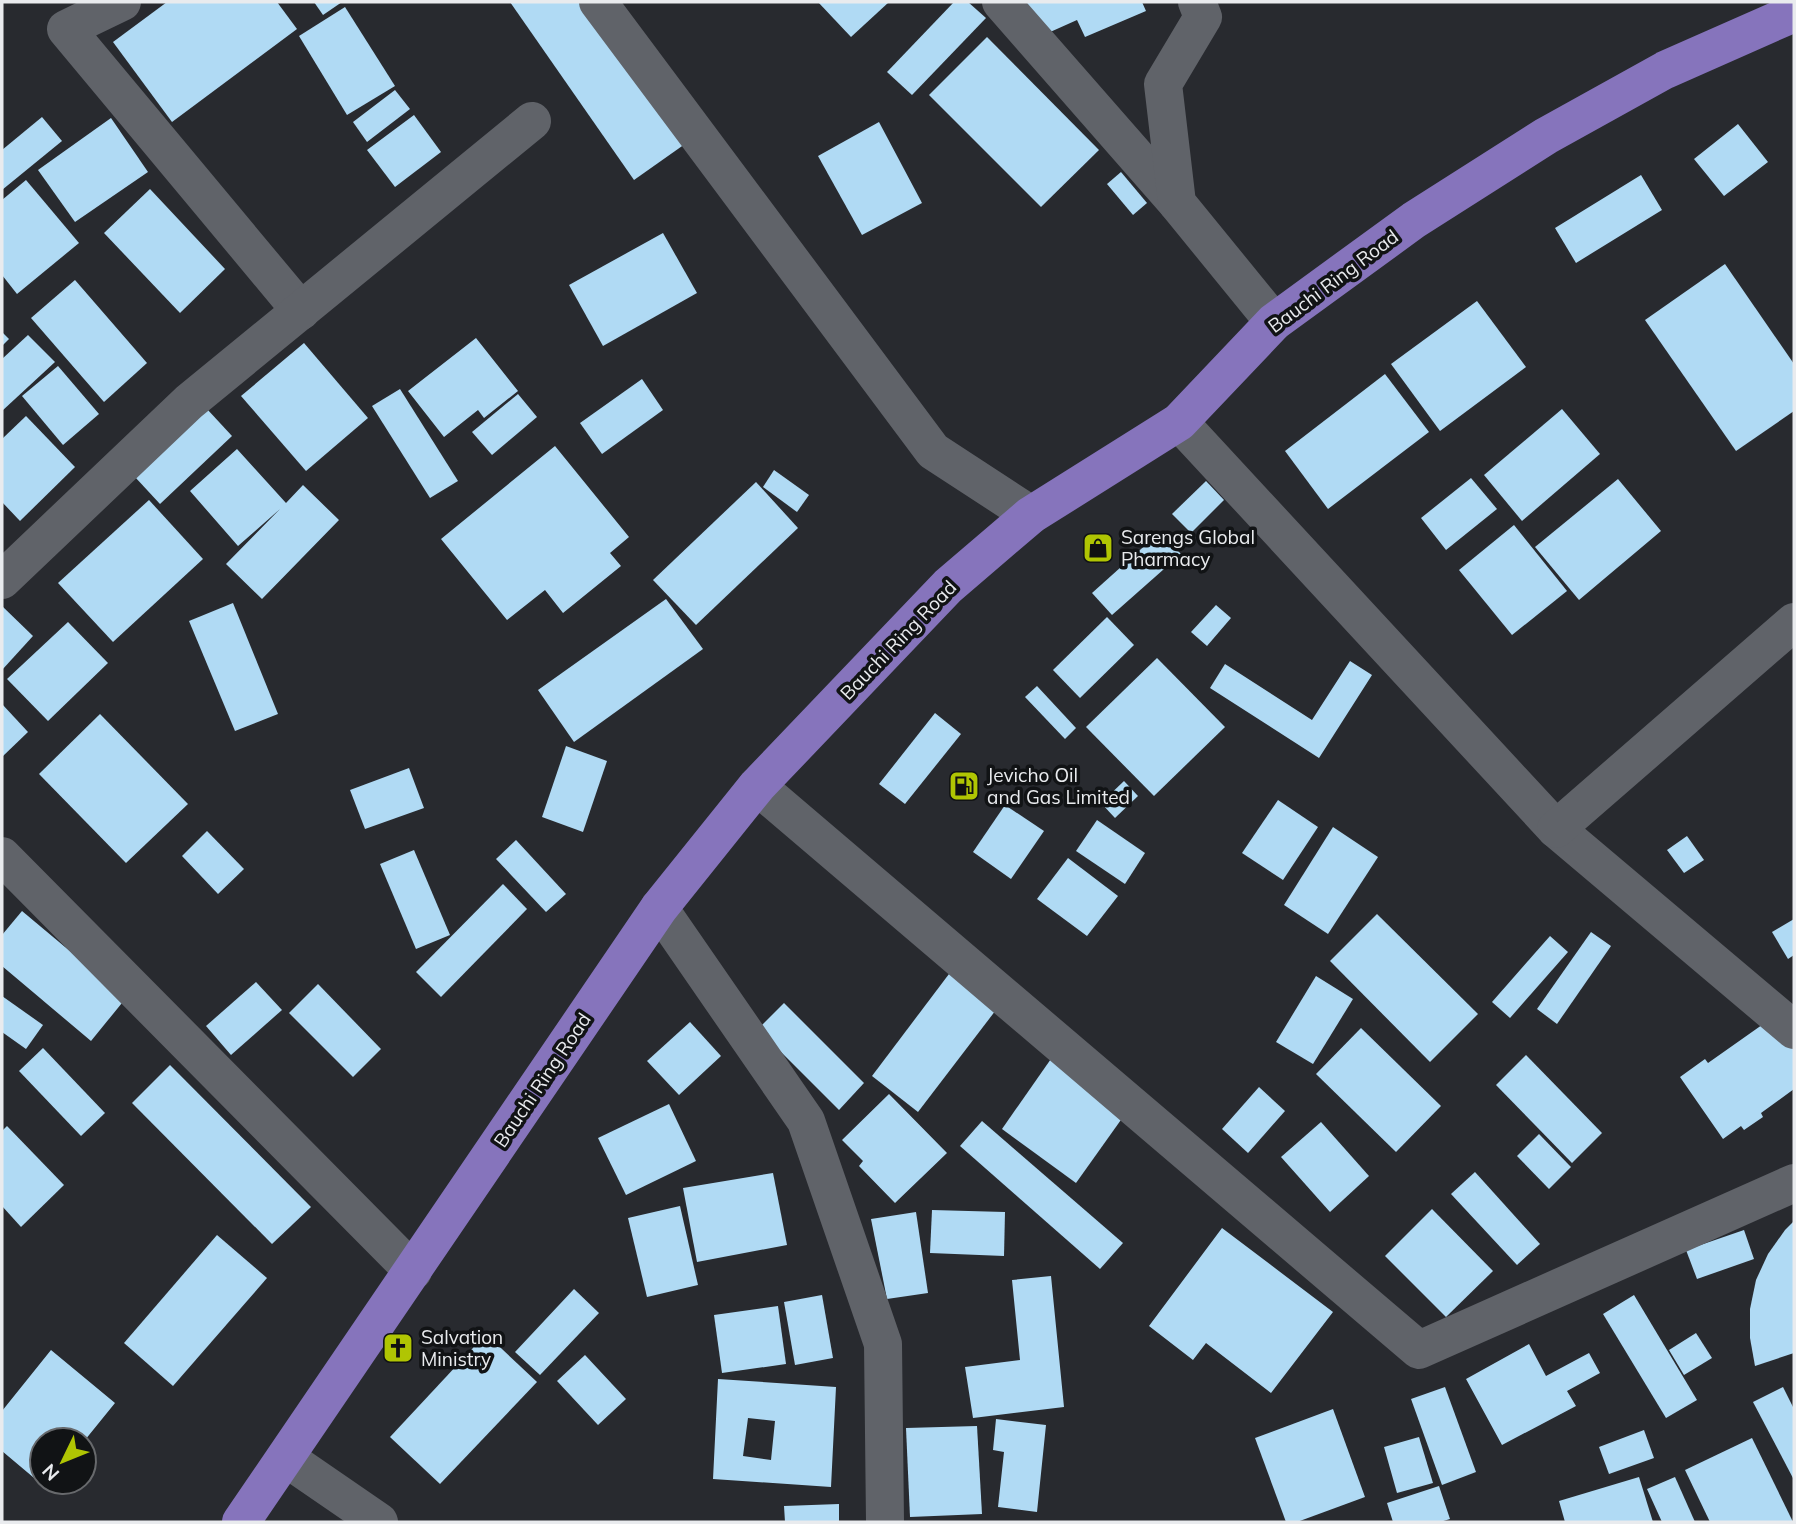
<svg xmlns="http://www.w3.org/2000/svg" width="1796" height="1524" viewBox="0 0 1796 1524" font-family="Mulish,sans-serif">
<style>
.building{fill:#b0daf4;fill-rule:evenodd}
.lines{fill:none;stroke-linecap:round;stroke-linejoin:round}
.minor{stroke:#606369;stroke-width:38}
.major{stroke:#8674bc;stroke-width:38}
.labels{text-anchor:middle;stroke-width:7;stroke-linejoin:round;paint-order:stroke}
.street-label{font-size:19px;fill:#e9ebee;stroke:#111315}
.poi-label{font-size:19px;fill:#e9ebee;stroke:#111315;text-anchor:start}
</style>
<rect width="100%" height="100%" fill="#282a2f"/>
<g class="building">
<polygon points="167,2 277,2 297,29 172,122 113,42"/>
<polygon points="314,2 342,2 323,15"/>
<polygon points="510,2 587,2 685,144 634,180"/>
<polygon points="818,2 889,2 851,37"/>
<polygon points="954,2 968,2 986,18 912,95 887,72"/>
<polygon points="1024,2 1142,2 1146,11 1085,37 1077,20 1039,37"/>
<polygon points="345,7 395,86 347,115 299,36"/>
<polygon points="987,37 1099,150 1041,207 929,95"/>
<polygon points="395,90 410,109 367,142 353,122"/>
<polygon points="414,115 441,152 395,187 367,150"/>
<polygon points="42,117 62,141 2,190 2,150"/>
<polygon points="111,118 148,172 75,222 38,170"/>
<polygon points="879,122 922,203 862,235 818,156"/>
<polygon points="1738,124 1768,162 1724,196 1694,159"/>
<polygon points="1121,172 1147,203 1133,215 1107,184"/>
<polygon points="1641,175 1662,210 1576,263 1555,228"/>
<polygon points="26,180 79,243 17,294 2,275 2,200"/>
<polygon points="150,189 225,269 180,313 104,233"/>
<polygon points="663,233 697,293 603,346 569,285"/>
<polygon points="1725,264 1794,364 1794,411 1736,451 1645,320"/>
<polygon points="75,280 147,363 104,402 31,318"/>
<polygon points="1477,301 1526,367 1440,431 1391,364"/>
<polygon points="2,332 9,339 2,346"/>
<polygon points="28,335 55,362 2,411 2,359"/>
<polygon points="476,338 518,391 484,418 478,410 444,437 408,391"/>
<polygon points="304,343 368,418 306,471 241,396"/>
<polygon points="58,366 99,414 63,445 22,396"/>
<polygon points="1385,374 1429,432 1328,509 1285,451"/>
<polygon points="642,379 663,410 602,454 580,423"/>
<polygon points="400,389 458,481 430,498 372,406"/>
<polygon points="518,394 537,417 492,455 472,432"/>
<polygon points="207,409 232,436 160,504 135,477"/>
<polygon points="1562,409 1600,454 1522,521 1484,475"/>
<polygon points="26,416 75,467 20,521 2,502 2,439"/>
<polygon points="555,446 629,537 610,553 621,566 563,613 545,590 507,620 441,539"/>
<polygon points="237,449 286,503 303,485 339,520 262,599 226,564 280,509 238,546 190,491"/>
<polygon points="774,470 809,495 797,512 763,487"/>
<polygon points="1471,478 1497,509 1446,550 1421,518"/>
<polygon points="1618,479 1661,531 1579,600 1535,547"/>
<polygon points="1206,481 1224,500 1191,533 1172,514"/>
<polygon points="756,482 798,528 696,625 653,580"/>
<polygon points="149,500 203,559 113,642 58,583"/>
<polygon points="1514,525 1567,591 1512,635 1459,570"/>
<polygon points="1160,532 1181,554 1112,615 1092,593"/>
<polygon points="666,599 703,649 574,742 538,690"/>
<polygon points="233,603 278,714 235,731 189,621"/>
<polygon points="1216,605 1231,618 1207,646 1191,632"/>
<polygon points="2,606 33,636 2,670"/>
<polygon points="1107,617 1134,645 1080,698 1053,670"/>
<polygon points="68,622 108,663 48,721 7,679"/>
<polygon points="1157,658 1225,727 1154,796 1086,727"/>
<polygon points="1350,661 1372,675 1319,758 1210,688 1225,664 1312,720"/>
<polygon points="1037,686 1076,728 1065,739 1025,697"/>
<polygon points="2,704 28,732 2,757"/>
<polygon points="935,713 961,734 905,804 879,784"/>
<polygon points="100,714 188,804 126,863 39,774"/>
<polygon points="566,746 607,761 583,832 542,817"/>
<polygon points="409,768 424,808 365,829 350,790"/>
<polygon points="1124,781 1138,796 1115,818 1101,803"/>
<polygon points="1278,800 1318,827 1283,880 1242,853"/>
<polygon points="1005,805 1044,831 1011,879 973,852"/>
<polygon points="1097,820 1145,853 1125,884 1076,851"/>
<polygon points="1333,827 1378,857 1328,934 1284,905"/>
<polygon points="207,831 244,869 218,894 182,856"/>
<polygon points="1687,836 1704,860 1684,873 1667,850"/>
<polygon points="516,840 566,894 546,912 496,859"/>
<polygon points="414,850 450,935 416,949 380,864"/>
<polygon points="1068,858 1118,896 1087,936 1037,899"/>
<polygon points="503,884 527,909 441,997 416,972"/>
<polygon points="22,911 126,998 91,1041 2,966 2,935"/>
<polygon points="1377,914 1478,1014 1430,1062 1330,961"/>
<polygon points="1794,919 1794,955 1788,959 1772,932"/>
<polygon points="1591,932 1611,946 1557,1024 1537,1009"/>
<polygon points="1550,936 1568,952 1510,1018 1492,1002"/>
<polygon points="952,970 999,1006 918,1112 872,1076"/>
<polygon points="1316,976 1353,999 1313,1064 1276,1042"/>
<polygon points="256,982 282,1010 231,1055 206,1026"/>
<polygon points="318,984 381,1049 353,1077 289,1013"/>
<polygon points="2,996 43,1025 26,1049 2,1032"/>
<polygon points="784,1003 864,1083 839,1110 758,1029"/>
<polygon points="1769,1020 1794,1039 1794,1089 1761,1113 1763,1117 1744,1130 1741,1126 1723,1139 1680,1077 1705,1059 1708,1063"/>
<polygon points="690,1022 721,1056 679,1095 647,1061"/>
<polygon points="1361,1028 1441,1106 1396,1152 1316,1074"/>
<polygon points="43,1048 105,1113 81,1136 19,1071"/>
<polygon points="1526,1055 1602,1133 1572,1163 1496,1085"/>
<polygon points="1053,1056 1128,1110 1076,1183 1002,1129"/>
<polygon points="170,1065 311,1207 272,1244 132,1103"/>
<polygon points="1259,1087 1285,1111 1248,1153 1222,1129"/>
<polygon points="889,1094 947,1153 895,1203 859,1166 863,1161 842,1140"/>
<polygon points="669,1104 696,1161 626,1195 598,1138"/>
<polygon points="982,1121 1123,1243 1100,1269 960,1146"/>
<polygon points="1321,1122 1369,1176 1330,1212 1281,1157"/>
<polygon points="7,1126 64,1185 21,1227 2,1206 2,1131"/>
<polygon points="1539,1134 1571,1167 1549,1189 1517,1156"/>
<polygon points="1475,1172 1540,1244 1517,1265 1451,1194"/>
<polygon points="773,1173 787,1245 697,1262 683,1188"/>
<polygon points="680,1206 698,1285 647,1297 628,1218"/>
<polygon points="1432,1209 1493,1271 1446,1317 1385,1256"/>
<polygon points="932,1210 1005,1212 1004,1256 930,1253"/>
<polygon points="916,1212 928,1293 887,1299 871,1219"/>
<polygon points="1794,1221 1794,1353 1755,1366 1750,1338 1750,1309 1756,1280 1768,1254 1785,1230"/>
<polygon points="1222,1228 1333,1312 1271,1393 1206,1343 1193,1360 1149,1326"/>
<polygon points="1744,1230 1754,1259 1697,1279 1686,1250"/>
<polygon points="217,1235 267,1278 173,1386 124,1343"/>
<polygon points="1051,1276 1064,1407 973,1418 965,1367 1020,1360 1012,1280"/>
<polygon points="574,1289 599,1313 540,1375 515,1352"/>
<polygon points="822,1295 833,1358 795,1365 784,1302"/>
<polygon points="1634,1295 1697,1400 1666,1418 1603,1314"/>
<polygon points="778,1306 786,1364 722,1373 714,1315"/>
<polygon points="1696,1333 1712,1358 1684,1375 1669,1350"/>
<polygon points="486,1334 537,1382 440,1484 390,1437"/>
<polygon points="1529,1344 1546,1376 1589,1353 1600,1373 1567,1391 1576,1406 1502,1445 1466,1379"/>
<polygon points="51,1350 115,1403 85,1440 42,1440 42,1482 51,1482 46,1488 2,1451 2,1411"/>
<polygon points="585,1355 626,1399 598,1425 557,1381"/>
<path d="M718,1379L836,1387L831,1487L713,1479ZM748,1418L775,1421L771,1460L743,1456Z"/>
<polygon points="1445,1387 1476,1472 1442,1485 1411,1399"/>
<polygon points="1783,1387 1794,1409 1794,1480 1753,1402"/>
<polygon points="1333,1409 1365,1497 1297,1522 1286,1522 1255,1438"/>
<polygon points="996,1419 1046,1425 1037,1512 998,1507 1004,1452 993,1450"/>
<polygon points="977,1426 982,1514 910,1517 906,1428"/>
<polygon points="1644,1430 1654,1458 1609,1474 1599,1447"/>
<polygon points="1419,1437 1433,1483 1397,1493 1384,1447"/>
<polygon points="1752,1438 1793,1522 1710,1522 1685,1470"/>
<polygon points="1639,1477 1653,1522 1565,1522 1559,1501"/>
<polygon points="1675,1477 1695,1522 1662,1522 1647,1489"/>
<polygon points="1439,1486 1450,1519 1440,1522 1393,1522 1387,1503"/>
<polygon points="839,1504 839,1522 785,1522 784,1506"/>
</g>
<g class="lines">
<g class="minor">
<polyline points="122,2 66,29 301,311"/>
<polyline points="598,2 933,451 1031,515"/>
<polyline points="1001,2 1177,203"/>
<polyline points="1197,2 1203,17 1163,84 1177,203 1274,322"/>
<polyline points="1179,422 1556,829 1794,1030"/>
<polyline points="2,580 189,402 532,121"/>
<polyline points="757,786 1419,1350 1794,1183"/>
<polyline points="1556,829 1794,622"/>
<polyline points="2,856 413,1271"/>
<polyline points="659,908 806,1121 883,1344 885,1522"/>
<polyline points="286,1458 379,1522"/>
</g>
<polyline class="major" points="241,1522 659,908 757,786 948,586 1031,515 1179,422 1274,322 1414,220 1546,136 1665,70 1794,13"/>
</g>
<defs>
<g id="shop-square" transform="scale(1.575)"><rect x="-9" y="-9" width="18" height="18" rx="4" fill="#b0c503" stroke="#111315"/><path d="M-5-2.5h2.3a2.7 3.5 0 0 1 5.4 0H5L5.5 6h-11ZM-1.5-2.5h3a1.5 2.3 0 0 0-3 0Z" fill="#111"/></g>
<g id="fuel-square" transform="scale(1.575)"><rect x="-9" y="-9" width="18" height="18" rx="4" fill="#b0c503" stroke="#111315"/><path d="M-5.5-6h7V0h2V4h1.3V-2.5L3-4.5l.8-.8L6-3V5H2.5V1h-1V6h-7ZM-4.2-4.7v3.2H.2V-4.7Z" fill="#111"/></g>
<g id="church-square" transform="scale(1.575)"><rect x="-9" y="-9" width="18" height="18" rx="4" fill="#b0c503" stroke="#111315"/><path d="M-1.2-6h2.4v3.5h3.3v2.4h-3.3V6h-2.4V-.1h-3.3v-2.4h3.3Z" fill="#111"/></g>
</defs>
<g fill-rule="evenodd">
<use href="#shop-square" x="1098" y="548"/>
<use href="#fuel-square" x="964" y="786"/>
<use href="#church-square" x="398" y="1348"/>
</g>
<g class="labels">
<g class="street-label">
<text transform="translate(1333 281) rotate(-37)" y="7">Bauchi Ring Road</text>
<text transform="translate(898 640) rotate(-46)" y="7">Bauchi Ring Road</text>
<text transform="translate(542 1080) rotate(-56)" y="7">Bauchi Ring Road</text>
</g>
<g class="poi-label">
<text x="1121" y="544">Sarengs Global<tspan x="1121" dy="22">Pharmacy</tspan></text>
<text x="987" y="782">Jevicho Oil<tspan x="987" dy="22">and Gas Limited</tspan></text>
<text x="421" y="1344">Salvation<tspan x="421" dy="22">Ministry</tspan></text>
</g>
</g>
<rect width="1796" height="1524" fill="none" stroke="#e9ebee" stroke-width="7"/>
<g transform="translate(63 1461) rotate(227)"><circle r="33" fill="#111315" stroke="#67696c" stroke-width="2"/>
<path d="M0-5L12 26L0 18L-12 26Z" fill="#b0c503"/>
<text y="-10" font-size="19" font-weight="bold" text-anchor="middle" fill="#e9ebee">N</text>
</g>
</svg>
